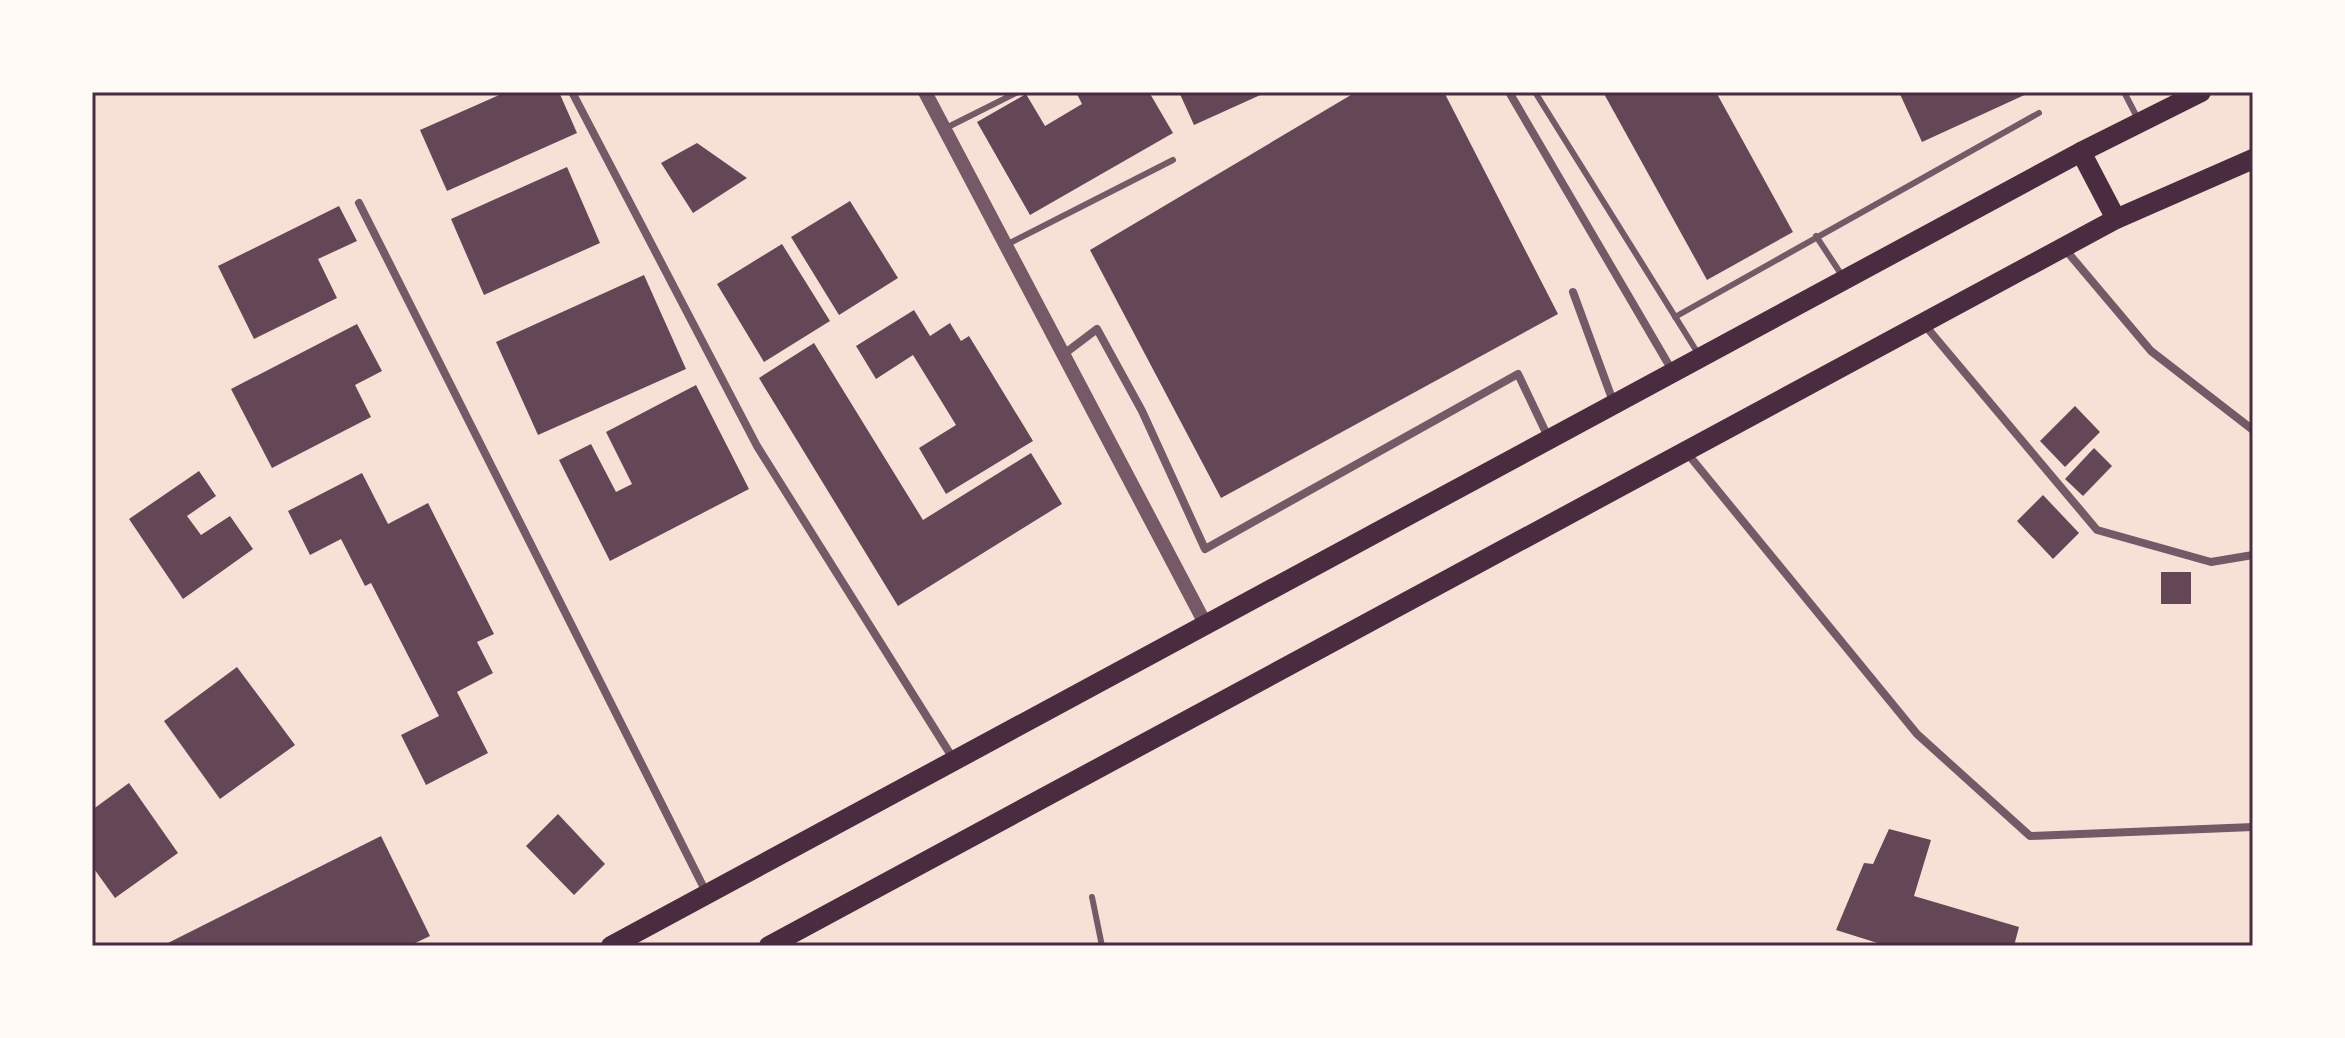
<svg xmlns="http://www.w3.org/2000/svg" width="2345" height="1038" viewBox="0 0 2345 1038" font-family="Rubik,sans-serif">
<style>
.building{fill:#644757}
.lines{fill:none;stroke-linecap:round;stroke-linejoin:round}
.service{stroke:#755966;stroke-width:6}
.minor{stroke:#755966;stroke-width:8}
.tertiary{stroke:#755966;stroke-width:14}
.primary{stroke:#4a2c40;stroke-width:20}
.neatline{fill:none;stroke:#4a2c40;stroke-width:3}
</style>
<rect width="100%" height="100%" fill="#f7e1d7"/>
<g class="building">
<polygon points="506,92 559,92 577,133 447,191 420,130"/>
<polygon points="1076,92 1149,92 1173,133 1030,215 977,122 1026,94 1045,126 1082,104"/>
<polygon points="1179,92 1267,92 1194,125"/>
<polygon points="1356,92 1444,92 1558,314 1221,498 1090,250"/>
<polygon points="1603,92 1716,92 1793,232 1707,280"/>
<polygon points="1899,92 2031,92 1922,142"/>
<polygon points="697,143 747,178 693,213 661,163"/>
<polygon points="567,167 600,243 484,295 451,219"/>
<polygon points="850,201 898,278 839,315 791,237"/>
<polygon points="339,206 357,241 318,259 337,298 254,339 218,266"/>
<polygon points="782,244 830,321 764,362 717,284"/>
<polygon points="644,275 686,369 538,435 496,342"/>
<polygon points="914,310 930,336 950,323 961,341 969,336 1033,441 946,494 919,448 956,425 913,355 876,379 856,346"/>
<polygon points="357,324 382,371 355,385 371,417 272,468 231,389"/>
<polygon points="814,343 923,520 1031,453 1062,504 898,606 759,378"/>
<polygon points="696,385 749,489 610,561 559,460 591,444 616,492 632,484 606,432"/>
<polygon points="2075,406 2100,432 2065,467 2040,441"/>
<polygon points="2094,448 2112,466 2083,496 2065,479"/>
<polygon points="199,471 216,496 187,516 201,535 230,516 253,549 183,599 129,519"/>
<polygon points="362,473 388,524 428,503 494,634 477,642 493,673 457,692 488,753 426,785 401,735 439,716 371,583 365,586 341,539 310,555 288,511"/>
<polygon points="2043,495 2079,533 2053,559 2017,521"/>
<rect x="2161" y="572" width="30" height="32"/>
<polygon points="237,667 295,745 220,799 164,721"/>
<polygon points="129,783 178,853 115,898 92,866 92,810"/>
<polygon points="558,814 605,864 574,895 526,846"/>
<polygon points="1889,829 1931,840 1914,896 2019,927 2014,946 1887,946 1836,930 1864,863 1873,864"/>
<polygon points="381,836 430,936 409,946 162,946"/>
</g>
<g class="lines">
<g class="service">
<polyline points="1535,92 1699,355"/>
<polyline points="2124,92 2138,119"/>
<polyline points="946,128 1018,92"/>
<polyline points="1816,236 1843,277"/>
<polyline points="1006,245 1173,160"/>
<polyline points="1675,317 2039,113"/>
<polyline points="1092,897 1102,946"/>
</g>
<g class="minor">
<polyline points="572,92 757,446 954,760"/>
<polyline points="1509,92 1673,372"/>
<polyline points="359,203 706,892"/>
<polyline points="2064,248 2151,351 2253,430"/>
<polyline points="1573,292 1614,404"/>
<polyline points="1923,323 2097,530 2211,562 2253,555"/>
<polyline points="1064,354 1097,329 1142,411 1205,549 1518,374 1549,439"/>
<polyline points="1687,453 1917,734 2030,836 2253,827"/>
</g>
<polyline class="tertiary" points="925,92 1206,625"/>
<g class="primary">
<polyline points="2081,152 2116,219"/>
<polyline points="611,946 2081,152 2201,92"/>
<polyline points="769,946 2116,219 2253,159"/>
</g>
</g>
<rect width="2345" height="1038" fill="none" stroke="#fffaf5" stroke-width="188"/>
<rect x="94" y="94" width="2157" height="850" class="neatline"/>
</svg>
